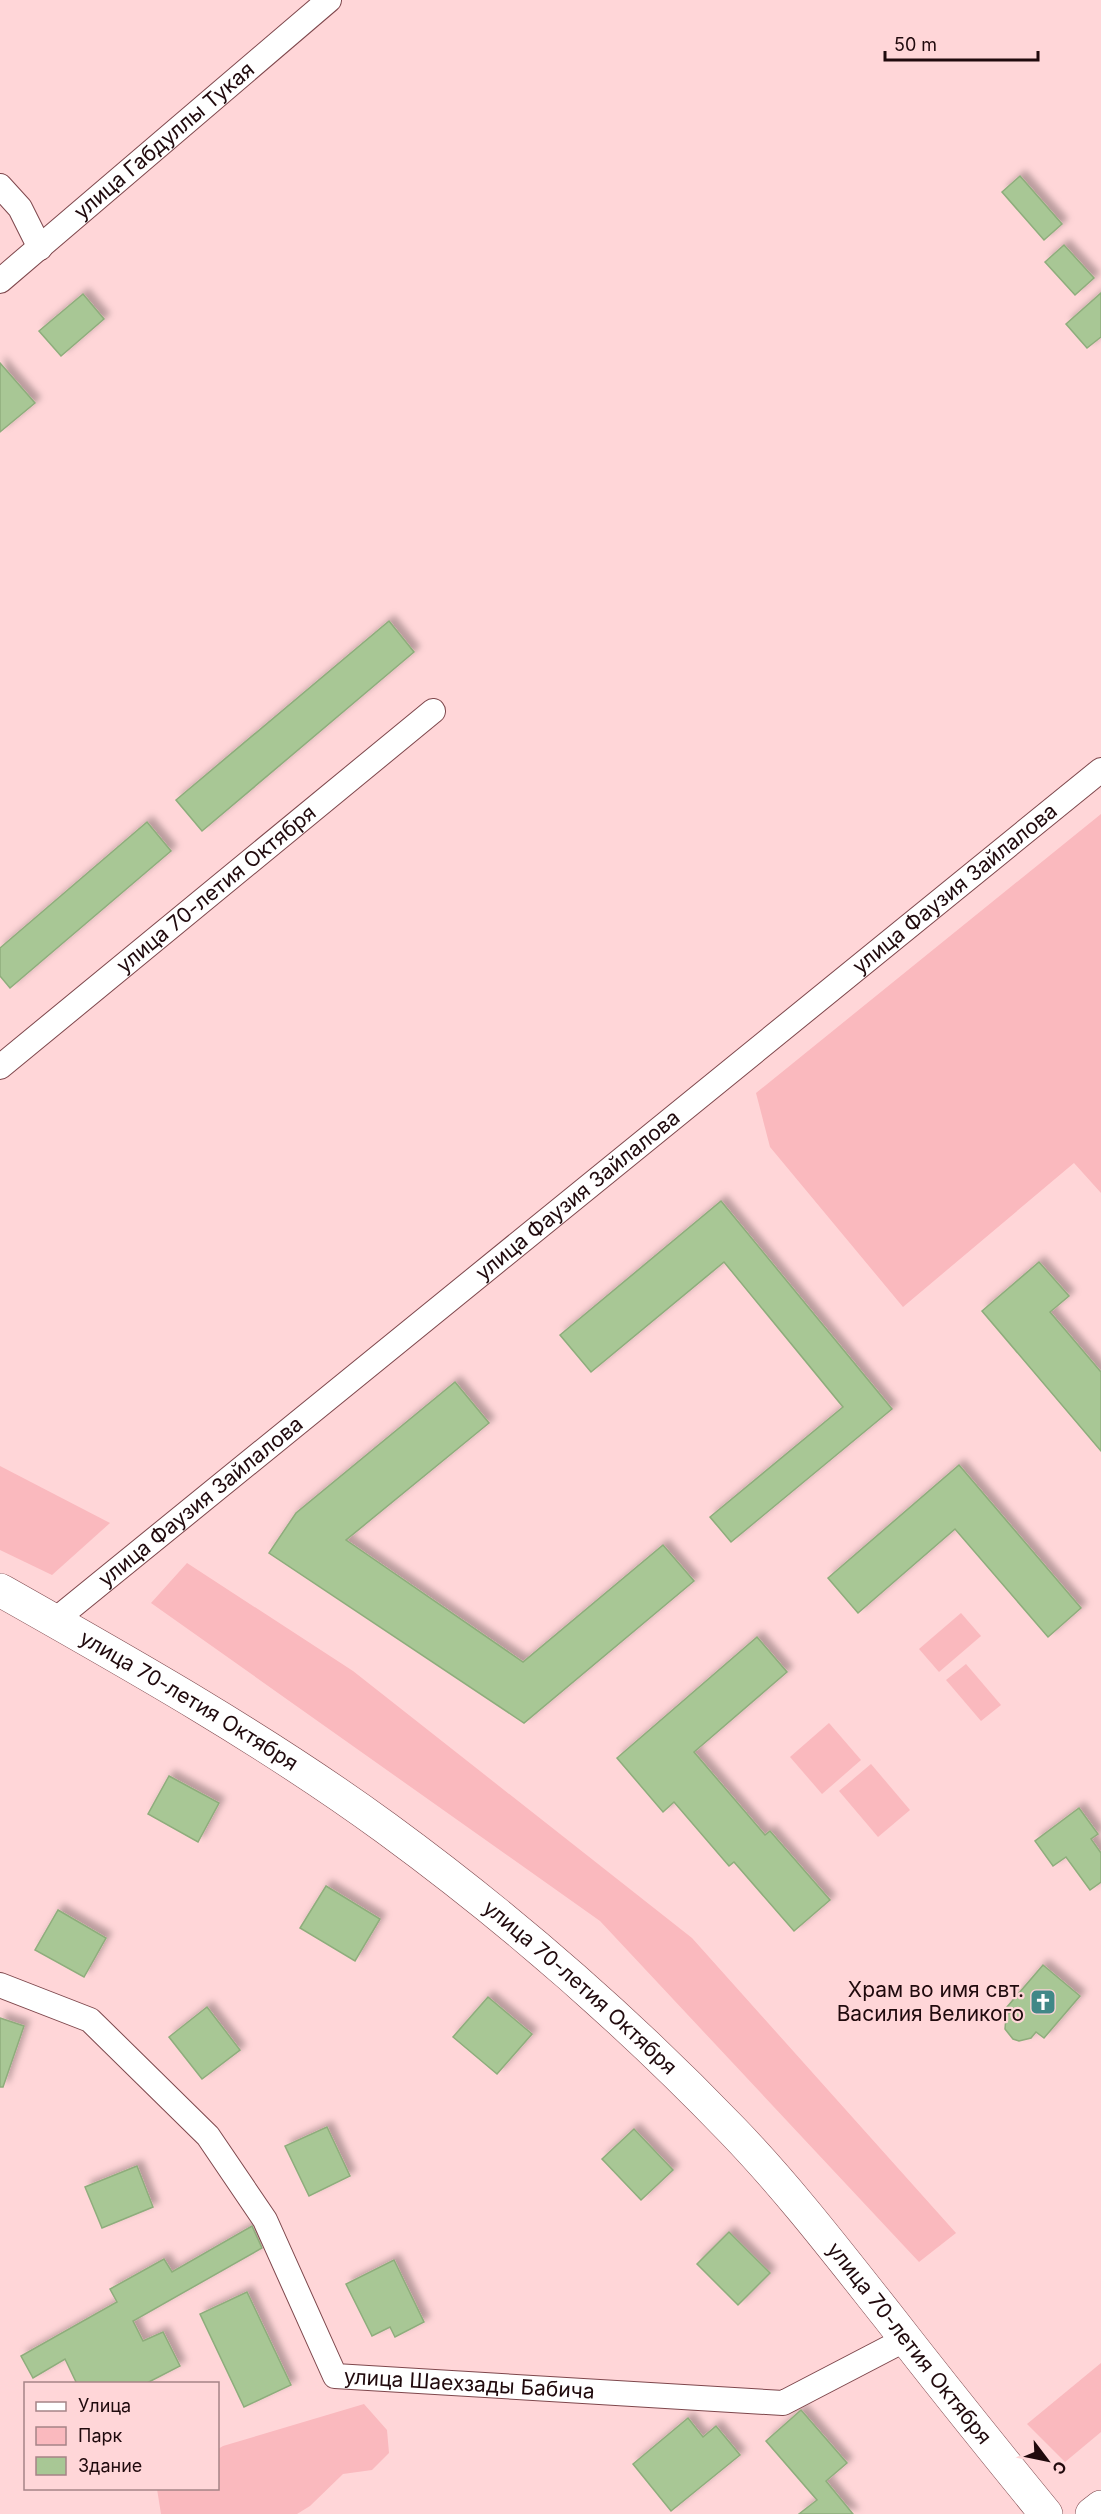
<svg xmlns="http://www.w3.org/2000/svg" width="1101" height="2514" viewBox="0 0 1101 2514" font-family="Inter,sans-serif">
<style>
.green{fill:#fab9be}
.building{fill:#a8c795;stroke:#8ead7c;stroke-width:1.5;filter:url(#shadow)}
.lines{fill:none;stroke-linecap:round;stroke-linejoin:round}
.minor-casing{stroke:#7e474c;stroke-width:26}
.secondary-casing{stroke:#7e474c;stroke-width:34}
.minor{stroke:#fff;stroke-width:24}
.secondary{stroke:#fff;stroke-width:33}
.labels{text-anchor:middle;stroke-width:4.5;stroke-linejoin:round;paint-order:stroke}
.street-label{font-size:21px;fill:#200a0d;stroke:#ffd6d8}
.poi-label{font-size:21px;fill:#200a0d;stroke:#ffd6d8;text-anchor:end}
</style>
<defs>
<filter id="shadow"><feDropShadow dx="5.5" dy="-5.5" stdDeviation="3" flood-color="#0004"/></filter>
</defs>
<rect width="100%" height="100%" fill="#ffd6d8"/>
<g class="green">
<polygon points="1101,814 1101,1193 1074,1163 903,1307 770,1147 756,1093"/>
<polygon points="0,1466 110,1523 52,1575 0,1550"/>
<polygon points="187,1563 353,1671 692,1938 956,2233 919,2262 600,1921 151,1603"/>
<polygon points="961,1613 981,1636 939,1672 919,1649"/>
<polygon points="966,1664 1001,1705 981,1721 946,1680"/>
<polygon points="829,1723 861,1760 822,1794 790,1757"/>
<polygon points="871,1764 910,1810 878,1837 839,1791"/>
<polygon points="1101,2363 1101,2432 1065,2462 1027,2424"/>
<polygon points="364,2404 387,2430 389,2453 372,2470 343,2474 310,2506 297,2514 161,2514 157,2489 218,2488 218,2449 223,2446"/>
</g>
<g class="building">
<polygon points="1020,176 1062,224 1044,240 1002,192"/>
<polygon points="1064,245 1094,278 1075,295 1045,262"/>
<polygon points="1101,293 1101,337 1087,348 1066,324"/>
<polygon points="83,294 104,319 61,356 39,331"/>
<polygon points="0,363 35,403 0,432"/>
<polygon points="389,621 414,652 202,831 176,800"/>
<polygon points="147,822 171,851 10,988 0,976 0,948"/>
<polygon points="721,1201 892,1409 731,1542 710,1517 843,1407 724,1262 591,1372 560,1335"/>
<polygon points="1039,1262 1069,1296 1050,1312 1101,1372 1101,1451 982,1311"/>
<polygon points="455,1382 489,1423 346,1540 523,1662 663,1545 694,1581 524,1723 269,1553 296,1513"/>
<polygon points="959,1465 1081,1608 1048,1637 955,1529 858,1613 828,1578"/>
<polygon points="757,1637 787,1672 694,1752 765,1835 770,1831 830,1900 794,1931 734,1862 729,1866 674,1802 663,1812 617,1758"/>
<polygon points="169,1776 219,1803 198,1842 148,1814"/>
<polygon points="1079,1808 1098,1834 1091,1839 1101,1853 1101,1882 1090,1890 1066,1857 1053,1866 1035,1841"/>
<polygon points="326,1886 380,1919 355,1961 300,1928"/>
<polygon points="58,1910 106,1938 84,1977 35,1950"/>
<polygon points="1043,1965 1080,1996 1044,2038 1036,2032 1031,2038 1019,2041 1013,2039 1005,2029 1006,2017 1011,2010 1007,2007"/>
<polygon points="488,1997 532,2034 497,2074 453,2037"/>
<polygon points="207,2007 240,2050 202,2079 169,2037"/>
<polygon points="0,2018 24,2026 3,2087 0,2087"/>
<polygon points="327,2127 350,2176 309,2196 285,2146"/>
<polygon points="634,2129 673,2170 641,2200 602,2159"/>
<polygon points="137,2166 153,2207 102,2228 85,2187"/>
<polygon points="252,2226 262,2248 133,2321 143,2341 163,2332 180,2366 145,2384 77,2384 65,2359 33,2378 21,2356 117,2302 110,2289 164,2259 172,2272"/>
<polygon points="729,2232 770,2273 738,2305 697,2264"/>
<polygon points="394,2260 424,2322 395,2337 390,2327 372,2336 346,2284"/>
<polygon points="247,2292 291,2385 244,2407 200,2314"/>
<polygon points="801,2410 847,2463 826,2481 853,2514 799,2514 817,2500 766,2441"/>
<polygon points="688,2418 703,2437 716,2426 740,2455 671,2511 633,2464"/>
</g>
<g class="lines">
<g class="minor-casing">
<g id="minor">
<polyline points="0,186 20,208 40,248"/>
<path id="s1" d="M0,281L329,0"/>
<path id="s2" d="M0,1067L433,711"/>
<path id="s3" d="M54,1621L1101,770"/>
<path id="s4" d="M0,1985L90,2020L208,2136L265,2220L335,2376L783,2403L906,2339"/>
</g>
</g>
<g class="secondary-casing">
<g id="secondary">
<path id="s5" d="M0,1590C131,1664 264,1739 386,1828C509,1918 626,2020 732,2130C788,2188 837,2252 887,2315C939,2382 992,2448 1046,2514"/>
<polyline points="1092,2514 1101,2507"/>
</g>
</g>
<use href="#minor" class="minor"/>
<use href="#secondary" class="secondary"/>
</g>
<defs>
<g id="church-square" transform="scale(1.35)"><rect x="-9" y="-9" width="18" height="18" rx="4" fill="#408887" stroke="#ffd6d8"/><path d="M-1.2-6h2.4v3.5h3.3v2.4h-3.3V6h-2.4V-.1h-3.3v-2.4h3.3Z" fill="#fff"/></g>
</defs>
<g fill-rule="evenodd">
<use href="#church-square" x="1043" y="2002"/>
</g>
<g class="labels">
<g class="street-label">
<text dy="7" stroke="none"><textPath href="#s1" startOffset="216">улица Габдуллы Тукая</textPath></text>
<text dy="7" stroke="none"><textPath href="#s2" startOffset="280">улица 70-летия Октября</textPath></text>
<text dy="7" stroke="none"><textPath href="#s3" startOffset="1161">улица Фаузия Зайлалова</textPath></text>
<text dy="7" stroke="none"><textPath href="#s3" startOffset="675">улица Фаузия Зайлалова</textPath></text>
<text dy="7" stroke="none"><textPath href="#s3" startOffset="189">улица Фаузия Зайлалова</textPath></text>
<text dy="7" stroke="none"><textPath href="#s5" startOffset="219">улица 70-летия Октября</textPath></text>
<text dy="7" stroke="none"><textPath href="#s5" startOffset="705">улица 70-летия Октября</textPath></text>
<text dy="7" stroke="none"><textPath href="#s5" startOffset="1191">улица 70-летия Октября</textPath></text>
<text dy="7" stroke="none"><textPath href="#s4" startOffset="669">улица Шаехзады Бабича</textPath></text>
</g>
<g class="poi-label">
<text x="1024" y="1997">Храм во имя свт.<tspan x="1024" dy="24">Василия Великого</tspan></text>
</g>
</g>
<rect x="24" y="2382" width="195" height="108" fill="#ffd6d8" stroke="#a68487" stroke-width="1.5"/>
<rect x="36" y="2402" width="30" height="9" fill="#ffffff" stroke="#a68487" stroke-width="1.5"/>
<text x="78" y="2412" font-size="18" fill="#200a0d">Улица</text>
<rect x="36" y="2427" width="30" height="18" fill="#fab9be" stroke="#a68487" stroke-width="1.5"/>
<text x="78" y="2442" font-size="18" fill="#200a0d">Парк</text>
<rect x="36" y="2457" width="30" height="18" fill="#a8c795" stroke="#a68487" stroke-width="1.5"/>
<text x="78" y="2472" font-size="18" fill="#200a0d">Здание</text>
<g transform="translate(1047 2460) rotate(122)" stroke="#ffd6d8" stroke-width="4.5" paint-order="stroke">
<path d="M0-4.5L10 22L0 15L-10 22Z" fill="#200a0d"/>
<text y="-9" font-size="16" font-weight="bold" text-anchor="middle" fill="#200a0d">С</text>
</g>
<path d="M885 51v9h153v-9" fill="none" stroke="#200a0d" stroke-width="3"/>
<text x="894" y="51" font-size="18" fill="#200a0d" stroke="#ffd6d8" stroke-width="4.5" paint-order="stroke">50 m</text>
</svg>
